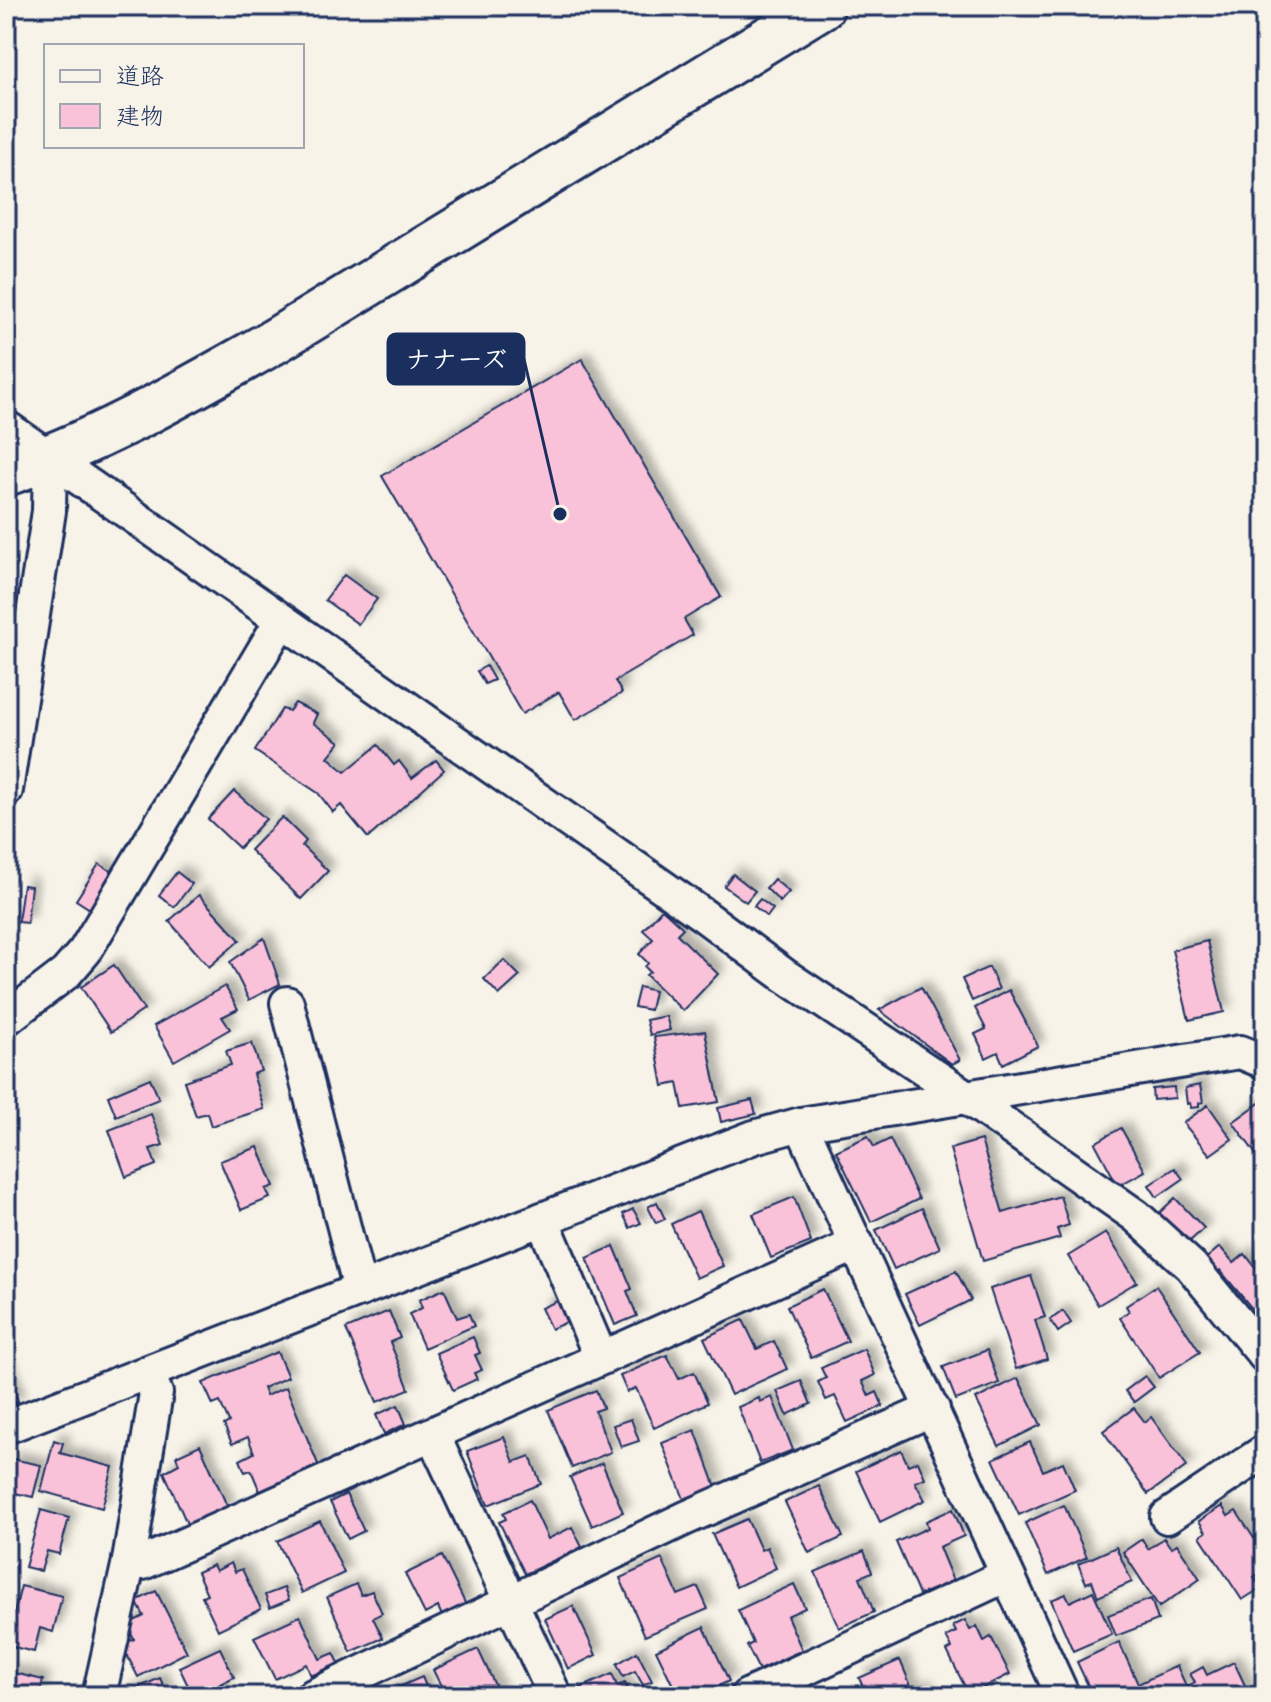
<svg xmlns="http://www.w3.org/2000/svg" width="1271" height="1702" viewBox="0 0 1271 1702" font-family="Sriracha,'Klee One',sans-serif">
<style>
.building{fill:#fac2d9;stroke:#1b2f5e;stroke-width:2;filter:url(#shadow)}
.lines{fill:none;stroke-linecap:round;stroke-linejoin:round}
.street-casing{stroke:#1b2f5e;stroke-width:38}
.secondary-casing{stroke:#1b2f5e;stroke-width:50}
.street{stroke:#f7f3e8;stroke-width:32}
.secondary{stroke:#f7f3e8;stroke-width:44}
.leader{fill:none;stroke:#1b2f5e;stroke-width:3}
.callout-dot{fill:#1b2f5e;stroke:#f7f3e8;stroke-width:3}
.callout{fill:#1b2f5e;stroke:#1b2f5e;stroke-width:3}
.callout-label{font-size:26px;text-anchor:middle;font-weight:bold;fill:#fff}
</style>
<defs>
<filter id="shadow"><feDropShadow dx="7" dy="-7" stdDeviation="4" flood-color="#0004"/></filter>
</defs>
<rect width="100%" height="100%" fill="#f7f3e8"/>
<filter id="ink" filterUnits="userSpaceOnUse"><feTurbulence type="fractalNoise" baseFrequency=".0125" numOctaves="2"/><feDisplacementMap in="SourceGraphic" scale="16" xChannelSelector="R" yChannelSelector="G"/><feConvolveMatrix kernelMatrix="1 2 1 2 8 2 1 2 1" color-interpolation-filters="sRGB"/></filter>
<g filter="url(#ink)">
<g class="building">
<polygon points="582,359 721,597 684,619 693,635 615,681 622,693 575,720 559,692 522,714 382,476"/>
<polygon points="344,575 377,599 358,624 325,600"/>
<polygon points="486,666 494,680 485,684 477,671"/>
<polygon points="295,703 317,714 313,723 340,742 328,757 345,772 378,745 394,765 399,761 412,778 436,760 444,770 368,838 341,805 333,812 318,793 255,751 282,709 289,711"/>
<polygon points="234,791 266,819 239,848 208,819"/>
<polygon points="282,817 306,841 302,846 328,871 301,899 250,850"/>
<polygon points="99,864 113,872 90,909 76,900"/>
<polygon points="177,872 192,884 174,907 159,895"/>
<polygon points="733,874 755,891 746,902 724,886"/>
<polygon points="774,879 789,892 780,902 766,888"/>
<polygon points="23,885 31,886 27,923 18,922"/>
<polygon points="199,895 240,940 209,967 169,921"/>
<polygon points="760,899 773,909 767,917 754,906"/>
<polygon points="662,909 683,928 677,934 718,974 683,1011 646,975 650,972 645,967 648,963 639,954 653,939 643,930"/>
<polygon points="264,938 280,984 249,1000 230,962"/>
<polygon points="1207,941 1224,1012 1189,1020 1172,950"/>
<polygon points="504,960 520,976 499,995 484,979"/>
<polygon points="114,965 144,1010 111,1032 81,987"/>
<polygon points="989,967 999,989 972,1001 962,979"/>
<polygon points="225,986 238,1009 222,1017 230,1029 174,1061 154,1026"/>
<polygon points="639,987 654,991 650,1010 634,1007"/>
<polygon points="921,987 960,1060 952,1064 879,1010"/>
<polygon points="1009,990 1038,1046 1003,1064 998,1052 986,1058 975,1034 986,1029 975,1008"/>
<polygon points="666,1016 670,1030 650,1035 646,1020"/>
<polygon points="705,1031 719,1102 683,1108 678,1083 663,1086 654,1037"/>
<polygon points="252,1043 261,1071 253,1074 264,1109 211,1126 207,1113 196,1116 184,1081 231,1065 226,1051"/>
<polygon points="150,1078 159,1099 116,1116 108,1096"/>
<polygon points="1200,1085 1203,1102 1199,1103 1199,1107 1191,1108 1190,1103 1187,1104 1185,1088"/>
<polygon points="1174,1087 1175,1098 1153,1100 1152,1089"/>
<polygon points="1265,1099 1265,1167 1233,1122"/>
<polygon points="752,1100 756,1114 721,1122 718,1108"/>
<polygon points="1208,1105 1232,1139 1210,1155 1183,1123"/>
<polygon points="151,1114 163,1145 150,1149 156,1165 126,1177 109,1130"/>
<polygon points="1121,1128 1145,1171 1118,1186 1095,1143"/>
<polygon points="868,1136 874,1147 890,1139 919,1199 871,1222 836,1151"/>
<polygon points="981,1140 1003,1213 1060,1196 1069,1225 1057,1229 1060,1238 983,1261 950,1149"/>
<polygon points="258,1147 274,1186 266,1189 270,1198 241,1210 220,1161"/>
<polygon points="1175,1168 1183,1179 1157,1197 1149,1185"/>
<polygon points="794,1197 811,1242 771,1258 753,1214"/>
<polygon points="1175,1198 1204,1228 1186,1245 1157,1215"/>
<polygon points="657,1202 665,1219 656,1223 648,1207"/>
<polygon points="922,1208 940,1248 894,1269 876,1230"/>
<polygon points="633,1209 641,1223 630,1228 623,1214"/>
<polygon points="698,1211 723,1266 696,1278 671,1224"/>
<polygon points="1106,1233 1137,1282 1098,1305 1068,1256"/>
<polygon points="614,1246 632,1289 627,1291 637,1316 615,1325 587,1258"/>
<polygon points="1220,1247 1234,1263 1245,1254 1256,1268 1263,1262 1265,1264 1265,1311 1259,1317 1220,1270 1216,1273 1204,1260"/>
<polygon points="956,1271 971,1300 920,1325 905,1294"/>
<polygon points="1031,1276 1045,1317 1035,1320 1047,1359 1016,1369 990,1289"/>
<polygon points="1156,1286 1200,1352 1159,1378 1120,1318 1129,1311 1126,1306"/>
<polygon points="444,1289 457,1318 469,1314 474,1326 424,1348 409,1314 422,1308 419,1300"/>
<polygon points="823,1289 848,1341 811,1358 787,1306"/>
<polygon points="557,1301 567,1322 551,1329 541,1308"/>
<polygon points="389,1311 400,1338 390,1342 409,1389 377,1402 346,1329"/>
<polygon points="1063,1311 1071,1323 1058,1332 1050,1320"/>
<polygon points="743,1320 757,1349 774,1341 787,1369 731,1395 704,1338"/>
<polygon points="473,1337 480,1353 475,1355 482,1370 474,1373 477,1379 453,1390 436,1353"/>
<polygon points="864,1349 875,1375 862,1381 869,1396 877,1392 883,1406 847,1422 835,1396 826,1400 818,1382 826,1378 821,1368"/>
<polygon points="987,1350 999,1383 956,1400 943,1367"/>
<polygon points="277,1352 288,1377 263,1388 266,1396 286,1387 320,1469 261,1494 251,1470 245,1472 240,1460 254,1453 248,1437 232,1444 224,1425 229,1422 220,1402 213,1405 203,1383"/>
<polygon points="667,1355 679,1379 694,1372 708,1403 654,1428 636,1388 627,1392 620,1376"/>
<polygon points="6,1365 18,1401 6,1406"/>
<polygon points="1145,1376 1154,1387 1134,1402 1125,1391"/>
<polygon points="1018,1378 1041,1425 999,1446 976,1399"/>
<polygon points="801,1381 811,1404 787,1415 777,1391"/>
<polygon points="596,1390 603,1408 595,1411 611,1452 572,1468 548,1410"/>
<polygon points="772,1397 793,1450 760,1463 738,1407 759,1398 760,1402"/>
<polygon points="398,1405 406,1424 384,1434 376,1415"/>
<polygon points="1134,1408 1145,1422 1151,1417 1187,1466 1148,1494 1103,1431"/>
<polygon points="631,1419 639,1441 621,1447 613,1425"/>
<polygon points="695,1430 716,1487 684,1499 662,1443"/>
<polygon points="504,1437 514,1462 530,1456 541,1484 488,1505 467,1451"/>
<polygon points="54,1440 63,1443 60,1453 113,1467 102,1508 41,1491"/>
<polygon points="1030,1442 1043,1471 1063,1462 1075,1490 1019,1515 993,1459"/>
<polygon points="200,1445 228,1508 188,1526 164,1472 179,1464 176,1456"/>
<polygon points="901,1450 908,1465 918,1461 925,1478 915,1482 925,1500 880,1522 856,1471"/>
<polygon points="12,1459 41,1465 33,1497 6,1491"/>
<polygon points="602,1463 623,1512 592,1526 570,1477"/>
<polygon points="819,1486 843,1537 809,1553 785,1502"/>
<polygon points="346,1494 364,1531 348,1539 330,1502"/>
<polygon points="530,1500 548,1539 572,1527 582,1547 525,1574 499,1522 506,1519 503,1513"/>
<polygon points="1064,1505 1087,1557 1048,1575 1025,1523"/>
<polygon points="1222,1506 1228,1516 1236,1511 1265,1555 1265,1570 1254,1577 1261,1588 1242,1600 1200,1536 1206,1532 1199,1521"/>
<polygon points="953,1509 964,1536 939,1547 953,1581 919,1595 896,1542 928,1528 926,1521"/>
<polygon points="41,1510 69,1518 59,1554 47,1551 41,1571 25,1567"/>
<polygon points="747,1519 761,1550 767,1547 776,1568 736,1587 712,1534"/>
<polygon points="320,1521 344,1573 302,1593 277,1541"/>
<polygon points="1164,1538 1171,1548 1177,1544 1200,1579 1159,1607 1123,1552 1142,1539 1148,1549"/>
<polygon points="1116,1547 1132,1582 1098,1597 1092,1581 1086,1583 1078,1564"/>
<polygon points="864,1551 872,1572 860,1577 874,1612 839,1628 815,1572"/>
<polygon points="442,1556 466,1605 442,1616 438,1607 425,1614 405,1574"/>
<polygon points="662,1559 678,1595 698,1587 708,1609 645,1636 620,1578"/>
<polygon points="231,1563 235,1572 242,1569 261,1609 218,1630 202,1596 207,1594 197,1572 213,1565 216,1571"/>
<polygon points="356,1584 361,1595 372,1591 382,1613 373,1618 383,1638 351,1652 327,1597"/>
<polygon points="794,1584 805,1608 787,1616 802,1650 759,1670 747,1646 753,1643 738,1610"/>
<polygon points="21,1586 62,1596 53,1632 40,1628 34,1652 6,1645"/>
<polygon points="284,1588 289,1600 270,1608 265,1595"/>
<polygon points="156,1591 187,1652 138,1677 122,1645 134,1639 126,1625 144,1616 136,1601"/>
<polygon points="1093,1591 1112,1634 1073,1651 1051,1600 1066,1594 1070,1602"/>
<polygon points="1151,1599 1158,1620 1116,1636 1108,1615"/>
<polygon points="573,1606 596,1655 568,1669 545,1619"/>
<polygon points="300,1616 320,1659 334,1653 339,1663 311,1676 306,1664 275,1679 254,1637"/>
<polygon points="965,1620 970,1630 977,1626 984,1641 991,1637 1010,1674 969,1695 947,1651 952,1648 946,1637 956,1632 953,1626"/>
<polygon points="704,1627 729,1681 699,1696 678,1696 656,1650"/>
<polygon points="1119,1642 1138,1684 1177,1666 1187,1688 1171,1696 1093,1696 1077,1662"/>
<polygon points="220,1648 234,1677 220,1684 226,1696 193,1696 179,1667"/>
<polygon points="478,1649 500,1696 446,1696 433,1670"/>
<polygon points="637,1652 652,1681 643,1685 635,1671 623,1677 617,1664"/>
<polygon points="900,1660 913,1691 923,1687 927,1696 867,1696 859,1678"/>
<polygon points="1234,1662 1250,1696 1193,1696 1188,1686 1195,1682 1190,1674 1203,1667 1207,1675"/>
<polygon points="6,1671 43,1680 39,1696 6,1696"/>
<polygon points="612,1674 617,1686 625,1683 631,1696 580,1696 578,1689"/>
<polygon points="422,1677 428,1691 418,1696 378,1696"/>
<polygon points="160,1678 168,1696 119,1696"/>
</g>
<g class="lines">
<g class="street-casing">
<g id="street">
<polyline points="6,427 703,915 784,975 968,1098 1136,1216 1191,1266 1265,1356"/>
<polyline points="6,790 49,511 50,458"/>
<polyline points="287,1003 360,1290"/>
<polyline points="6,1019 66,973 85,951 281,621"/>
<polyline points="801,1124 1063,1696"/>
<polyline points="542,1219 601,1358"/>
<polyline points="6,1427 754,1137 801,1124 1240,1052 1265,1062"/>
<polyline points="433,1435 555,1696"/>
<polyline points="1167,1517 1265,1451"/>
<polyline points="129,1561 143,1563 857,1244"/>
<polyline points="99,1696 129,1561 156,1393 148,1374"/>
<polyline points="313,1696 686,1518 933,1409"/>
<polyline points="747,1696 1007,1575"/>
</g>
</g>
<g class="secondary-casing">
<path id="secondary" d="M6,473C100,442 189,389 275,341L822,6"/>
</g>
<use href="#street" class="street"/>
<use href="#secondary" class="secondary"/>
</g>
</g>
<path class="leader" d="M560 514L524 359"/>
<circle class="callout-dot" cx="560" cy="514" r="8"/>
<rect class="callout" x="388" y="334" width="136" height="50" rx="8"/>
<g class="callout-label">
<text x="456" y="368">ナナーズ</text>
</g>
<rect width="1271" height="1702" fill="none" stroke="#f7f3e8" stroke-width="32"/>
<rect x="16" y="16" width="1239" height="1670" fill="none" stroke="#1b2f5e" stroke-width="3" filter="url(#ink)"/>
<rect x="44" y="44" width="260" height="104" fill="#f7f3e8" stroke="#9fa5b1" stroke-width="2"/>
<rect x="60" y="70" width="40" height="12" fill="#f7f3e8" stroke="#9fa5b1" stroke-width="2"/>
<text x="116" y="84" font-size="24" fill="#1b2f5e">道路</text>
<rect x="60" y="104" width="40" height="24" fill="#fac2d9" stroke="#9fa5b1" stroke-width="2"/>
<text x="116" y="124" font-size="24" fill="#1b2f5e">建物</text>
</svg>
